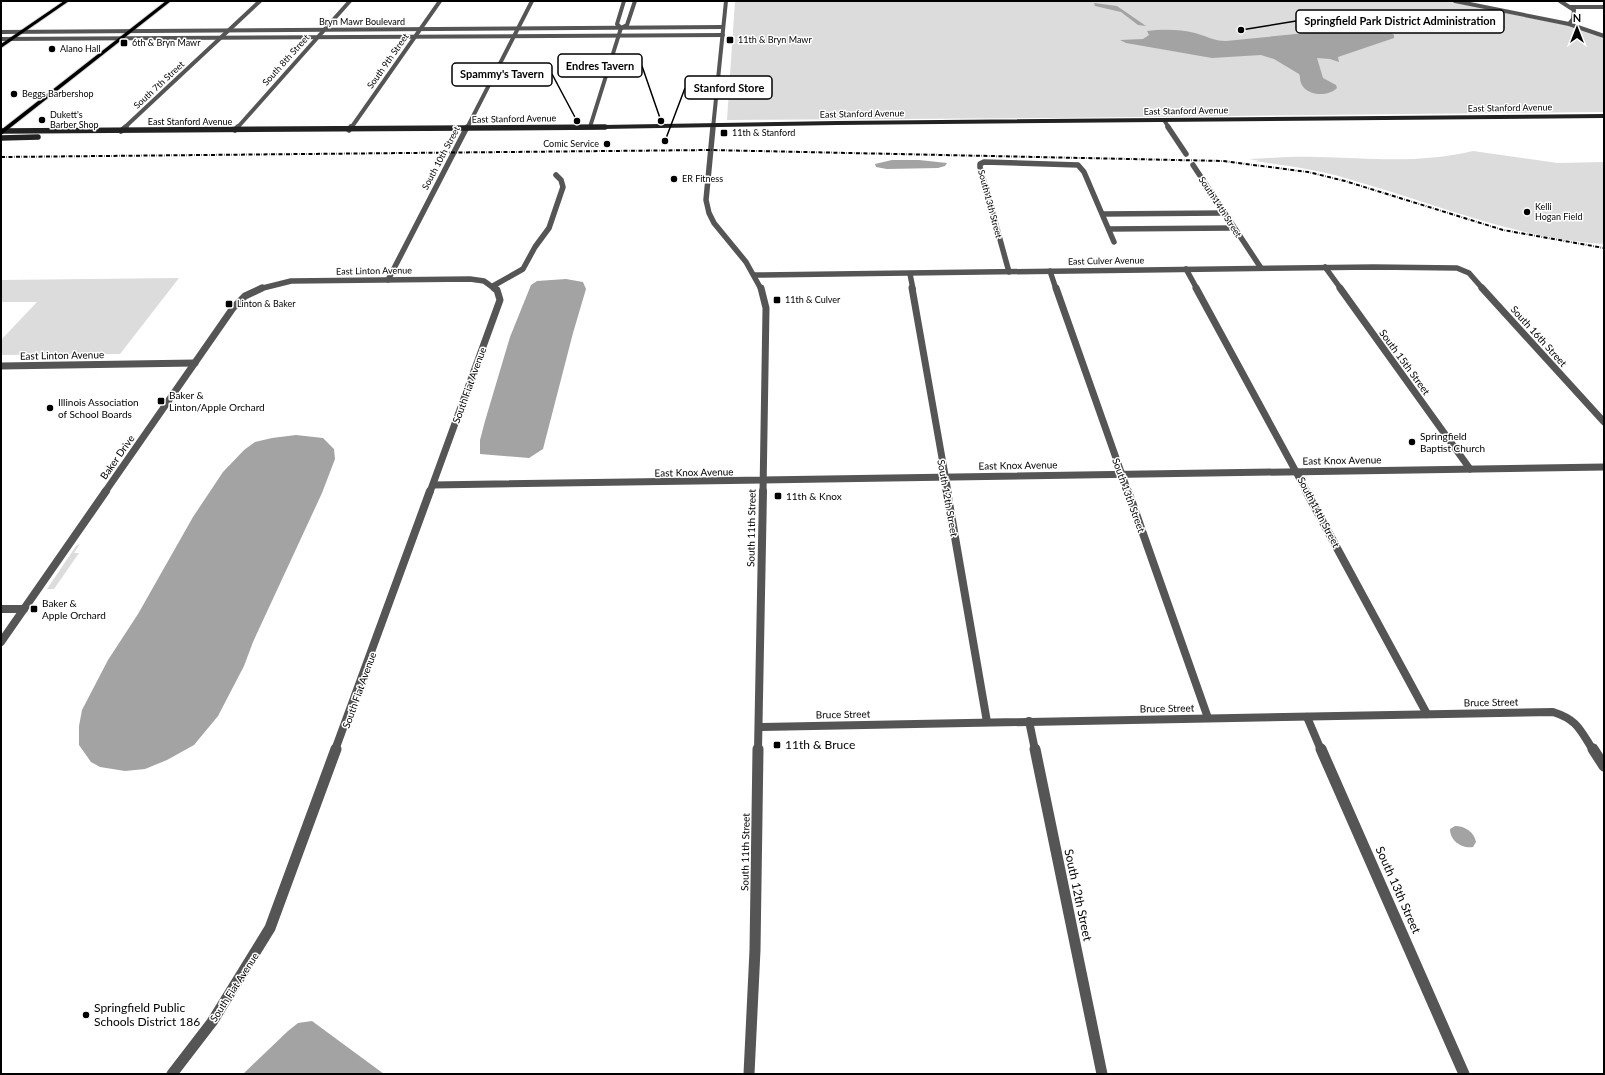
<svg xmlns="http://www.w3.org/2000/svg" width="1605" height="1075" viewBox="0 0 1605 1075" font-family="Lato,sans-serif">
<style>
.green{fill:#dcdcdc}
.water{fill:#a3a3a3}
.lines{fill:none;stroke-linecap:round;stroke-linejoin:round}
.primary-casing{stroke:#dbdbdb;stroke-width:2}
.minor-far4{stroke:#555;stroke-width:4}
.minor-far3{stroke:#555;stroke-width:5.5}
.minor-far2{stroke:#555;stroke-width:7}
.minor-far1{stroke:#555;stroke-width:8}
.minor{stroke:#555;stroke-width:11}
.tertiary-far4{stroke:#555;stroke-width:4}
.tertiary-far3{stroke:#555;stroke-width:5.5}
.tertiary-far2{stroke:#555;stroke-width:7}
.tertiary-far1{stroke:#555;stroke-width:8}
.tertiary{stroke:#555;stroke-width:11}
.secondary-far1{stroke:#222;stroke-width:4}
.secondary{stroke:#222;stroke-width:5.5}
.primary{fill:#000;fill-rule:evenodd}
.rail{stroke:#000;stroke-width:2;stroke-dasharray:4 1.5 0.5 1.5;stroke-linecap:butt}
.poi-dot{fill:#000;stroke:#fff;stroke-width:1.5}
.labels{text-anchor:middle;stroke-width:3;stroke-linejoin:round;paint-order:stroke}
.far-street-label{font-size:9px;fill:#000;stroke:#fff}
.far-poi-label{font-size:9px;fill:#000;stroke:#fff;text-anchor:start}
.street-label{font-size:10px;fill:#000;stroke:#fff}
.poi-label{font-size:10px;fill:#000;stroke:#fff;text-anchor:start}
.near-poi-label{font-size:12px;fill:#000;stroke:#fff;text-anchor:start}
.near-street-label{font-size:12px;fill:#000;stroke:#fff}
.leader{fill:none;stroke:#000;stroke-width:1.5}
.callout-dot{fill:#000;stroke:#fff;stroke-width:1.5}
.callout{fill:#fff;stroke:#000;stroke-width:1.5}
.callout-label{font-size:11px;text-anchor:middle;font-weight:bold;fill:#000}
</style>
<rect width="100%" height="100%" fill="#fff"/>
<g class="green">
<polygon points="735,1 1447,1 1575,27 1592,32 1604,39 1604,112 1051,118 727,120"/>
<path d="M1473,151L1558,163L1604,162V244C1511,238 1433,202 1345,178C1315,169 1285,166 1255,161H1260L1249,159C1272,158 1294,156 1316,157C1372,158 1418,164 1473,151Z"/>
<polygon points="179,278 120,354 1,355 1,340 37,302 1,302 1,280"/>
<polygon points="80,544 74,553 79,553 54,589 47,589 76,546"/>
</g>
<g class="water">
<polygon points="1094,3 1117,6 1146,26 1138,25 1121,12 1095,6"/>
<path d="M1360,17L1373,19L1394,35V38L1338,57L1339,62L1330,59L1317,58L1323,78L1336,85L1337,88C1328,97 1308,96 1302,85C1299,80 1301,77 1299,74L1274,59L1261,55L1212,58L1126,43L1120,40L1143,39L1149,35L1147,31C1162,29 1180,29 1195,33C1206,36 1214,41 1226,41L1316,32L1322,27L1348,18Z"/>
<polygon points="892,160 919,160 947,163 945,166 938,168 887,169 876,167 875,164"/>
<polygon points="566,279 583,282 586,289 573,333 543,449 529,458 480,454 480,440 485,421 510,337 531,285 537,281"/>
<polygon points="296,435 323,438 334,449 335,459 322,493 253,642 244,666 218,716 194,745 167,760 145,769 125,771 100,767 91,762 79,745 79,726 82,710 108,660 138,614 193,517 223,472 244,450 255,442 272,438"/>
<path d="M1455,826C1465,826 1474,832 1476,842L1473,847C1462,849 1450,841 1450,829Z"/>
<polygon points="312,1021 384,1074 243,1074 288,1031 298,1023"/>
</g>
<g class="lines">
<g class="primary-casing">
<g id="primary">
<polygon points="64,1 69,1 1,48 1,44"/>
<polygon points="166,1 171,1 1,135 1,130"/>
</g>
</g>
<g class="minor-far4">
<polyline points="1455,1 1569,24 1604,36"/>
<polyline points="1560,1 1574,10 1573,19 1569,24"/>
<polyline points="1570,7 1604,7"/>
<polyline points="621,28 617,24 624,1"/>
<polyline points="1,32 723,27"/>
<polyline points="1,39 723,35"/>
<polyline points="1164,120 1169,128"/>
<polyline points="590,127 621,28 627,25 635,1"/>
<polyline points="124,128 260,1"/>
<polyline points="237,128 350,1"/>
<polyline points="351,128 440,1"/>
<polyline points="467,128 532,1"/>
</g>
<g class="minor-far3">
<polyline points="1168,127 1186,154"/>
<polyline points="235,130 238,127"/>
<polyline points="349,130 351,127"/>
<polyline points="121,131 126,127"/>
<polyline points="1193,165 1261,268"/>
<polyline points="1103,214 1223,213"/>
<polyline points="1109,229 1233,228"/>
<polyline points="1325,267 1341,289"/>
<polyline points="1186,269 1197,289"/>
<polyline points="1050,271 1056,289"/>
<polyline points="1009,272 980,167 980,164 984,162 1078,165 1084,172 1114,242"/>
<polyline points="910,274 913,289"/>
<polyline points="755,275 1374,267 1457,268 1469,273 1483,289"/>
<polyline points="388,280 467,127"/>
<polyline points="493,286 523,269 535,247 549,228 563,187 561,180 556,175"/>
<polyline points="259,289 291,281 470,279 484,281 495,289"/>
</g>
<g class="minor-far2">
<polyline points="912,288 948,492"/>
<polyline points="1056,288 1128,492"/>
<polyline points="1196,288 1307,492"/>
<polyline points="1340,288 1470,469"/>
<polyline points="1482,288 1604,422"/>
<polyline points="1,366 195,363"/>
<polyline points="433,485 1604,467"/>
<polyline points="105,492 233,308 245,296 262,288"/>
<polyline points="430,492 500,300 497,290 494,288"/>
</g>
<g class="minor-far1">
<polyline points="947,491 987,722"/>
<polyline points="1128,491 1208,718"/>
<polyline points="1306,491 1427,714"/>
<polyline points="1,609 24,609"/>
<polyline points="1,642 106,491"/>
<polyline points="1307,717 1321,750"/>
<polyline points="1029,721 1035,750"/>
<path d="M759,727L1553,712C1578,720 1580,730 1593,750"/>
<polyline points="335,750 430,491"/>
</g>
<g class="minor">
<polyline points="1035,749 1102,1074"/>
<polyline points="1321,749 1464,1074"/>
<polyline points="1593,749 1604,766"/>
<polyline points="172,1074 212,1022 270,928 336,749"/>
</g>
<polyline class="tertiary-far4" points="713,128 726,1"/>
<polyline class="tertiary-far3" points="713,127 706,200 709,213 714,223 746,262 761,289"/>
<polyline class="tertiary-far2" points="761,288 766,308 763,492"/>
<polyline class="tertiary-far1" points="758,750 763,491"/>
<polyline class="tertiary" points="749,1074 755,950 758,749"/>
<polyline class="secondary-far1" points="543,128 837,123 1604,116"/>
<g class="secondary">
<polyline points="2,131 605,127"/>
<polyline points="1,138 38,137"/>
</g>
<use href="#primary" class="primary"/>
<polyline class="rail" points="1,157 710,150 1223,161 1308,172 1345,181 1503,230 1604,248"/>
</g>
<g class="poi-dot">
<rect x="726" y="36" width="8" height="8" rx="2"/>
<rect x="120" y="39" width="8" height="8" rx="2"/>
<circle cx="52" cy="49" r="4"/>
<circle cx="14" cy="94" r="4"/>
<circle cx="42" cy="120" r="4"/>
<rect x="720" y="129" width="8" height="8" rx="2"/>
<circle cx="607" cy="144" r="4"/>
<circle cx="674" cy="179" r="4"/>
<circle cx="1527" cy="212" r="4"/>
<rect x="773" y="296" width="8" height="8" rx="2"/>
<rect x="225" y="300" width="8" height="8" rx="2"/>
<rect x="157" y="397" width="8" height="8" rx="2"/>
<circle cx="50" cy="408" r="4"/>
<circle cx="1412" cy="442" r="4"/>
<rect x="774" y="492" width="8" height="8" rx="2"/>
<rect x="30" y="605" width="8" height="8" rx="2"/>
<rect x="773" y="741" width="8" height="8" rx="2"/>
<circle cx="86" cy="1015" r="4"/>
</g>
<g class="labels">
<g class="far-street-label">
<text x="362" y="25">Bryn Mawr Boulevard</text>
<text transform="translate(286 60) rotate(-48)" y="3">South 8th Street</text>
<text transform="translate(388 61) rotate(-55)" y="3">South 9th Street</text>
<text transform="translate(159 85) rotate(-43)" y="3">South 7th Street</text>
<text transform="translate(1510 108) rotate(-1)" y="3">East Stanford Avenue</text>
<text transform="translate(1186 111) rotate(-1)" y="3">East Stanford Avenue</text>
<text transform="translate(862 114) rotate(-1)" y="3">East Stanford Avenue</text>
<text transform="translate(514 119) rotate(-1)" y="3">East Stanford Avenue</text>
<text x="190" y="125">East Stanford Avenue</text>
<text transform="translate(441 158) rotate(-62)" y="3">South 10th Street</text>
<text transform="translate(990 204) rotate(75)" y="3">South 13th Street</text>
<text transform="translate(1220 207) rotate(57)" y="3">South 14th Street</text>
<text transform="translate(1106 261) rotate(-1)" y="3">East Culver Avenue</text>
<text transform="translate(374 271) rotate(-1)" y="3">East Linton Avenue</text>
</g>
<g class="far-poi-label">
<text x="738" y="43">11th &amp; Bryn Mawr</text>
<text x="132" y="46">6th &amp; Bryn Mawr</text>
<text x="60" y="52">Alano Hall</text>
<text x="22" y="97">Beggs Barbershop</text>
<text x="50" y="118">Dukett's<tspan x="50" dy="10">Barber Shop</tspan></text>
<text x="732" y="136">11th &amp; Stanford</text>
<text x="599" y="147" text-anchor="end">Comic Service</text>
<text x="682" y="182">ER Fitness</text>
<text x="1535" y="210">Kelli<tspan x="1535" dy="10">Hogan Field</tspan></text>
<text x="785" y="303">11th &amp; Culver</text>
<text x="237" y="307">Linton &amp; Baker</text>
</g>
<g class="street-label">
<text transform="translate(1539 336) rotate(48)" y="4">South 16th Street</text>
<text transform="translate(62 355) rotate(-1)" y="4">East Linton Avenue</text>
<text transform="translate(1405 362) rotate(54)" y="4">South 15th Street</text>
<text transform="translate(469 385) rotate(-70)" y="4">South Fiat Avenue</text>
<text transform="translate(117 457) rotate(-55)" y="4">Baker Drive</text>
<text transform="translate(1342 460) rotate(-1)" y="4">East Knox Avenue</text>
<text transform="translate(1018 465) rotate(-1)" y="4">East Knox Avenue</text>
<text transform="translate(694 472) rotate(-1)" y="4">East Knox Avenue</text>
<text transform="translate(1129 495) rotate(70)" y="4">South 13th Street</text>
<text transform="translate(948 498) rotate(80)" y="4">South 12th Street</text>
<text transform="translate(1319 512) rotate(62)" y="4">South 14th Street</text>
<text transform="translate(751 528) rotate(-89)" y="4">South 11th Street</text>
<text transform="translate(359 690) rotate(-70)" y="4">South Fiat Avenue</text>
<text transform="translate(1491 702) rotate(-1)" y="4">Bruce Street</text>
<text transform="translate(1167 708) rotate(-1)" y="4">Bruce Street</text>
<text transform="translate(843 714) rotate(-1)" y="4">Bruce Street</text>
<text transform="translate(745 852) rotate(-89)" y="4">South 11th Street</text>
<text transform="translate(234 987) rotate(-57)" y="4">South Fiat Avenue</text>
</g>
<g class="poi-label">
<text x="169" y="399">Baker &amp;<tspan x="169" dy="12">Linton/Apple Orchard</tspan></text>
<text x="58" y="406">Illinois Association<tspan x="58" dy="12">of School Boards</tspan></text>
<text x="1420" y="440">Springfield<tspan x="1420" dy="12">Baptist Church</tspan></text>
<text x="786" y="500">11th &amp; Knox</text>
<text x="42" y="607">Baker &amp;<tspan x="42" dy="12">Apple Orchard</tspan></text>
</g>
<g class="near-poi-label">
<text x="785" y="749">11th &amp; Bruce</text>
<text x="94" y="1012">Springfield Public<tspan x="94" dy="14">Schools District 186</tspan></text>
</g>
<g class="near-street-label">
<text transform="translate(1398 890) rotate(66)" y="4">South 13th Street</text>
<text transform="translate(1078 895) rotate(78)" y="4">South 12th Street</text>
</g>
</g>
<path class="leader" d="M1241 30L1296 21M661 121L642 66M577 121L552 74M665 141L685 88"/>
<g class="callout-dot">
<circle cx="1241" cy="30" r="4"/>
<circle cx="661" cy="121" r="4"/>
<circle cx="577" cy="121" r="4"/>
<circle cx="665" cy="141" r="4"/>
</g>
<g class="callout">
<rect x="1296" y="10" width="208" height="23" rx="4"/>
<rect x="558" y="54" width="84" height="23" rx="4"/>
<rect x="452" y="63" width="100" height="23" rx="4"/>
<rect x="685" y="76" width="87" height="23" rx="4"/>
</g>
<g class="callout-label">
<text x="1400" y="25">Springfield Park District Administration</text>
<text x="600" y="70">Endres Tavern</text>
<text x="502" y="78">Spammy's Tavern</text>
<text x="729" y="92">Stanford Store</text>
</g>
<rect width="1605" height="1075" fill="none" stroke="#000000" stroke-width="4"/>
<g transform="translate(1577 28)" stroke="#ffffff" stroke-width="3" paint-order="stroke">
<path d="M0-3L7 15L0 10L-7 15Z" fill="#000000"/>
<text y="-6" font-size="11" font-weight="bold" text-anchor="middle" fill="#000000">N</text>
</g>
</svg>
